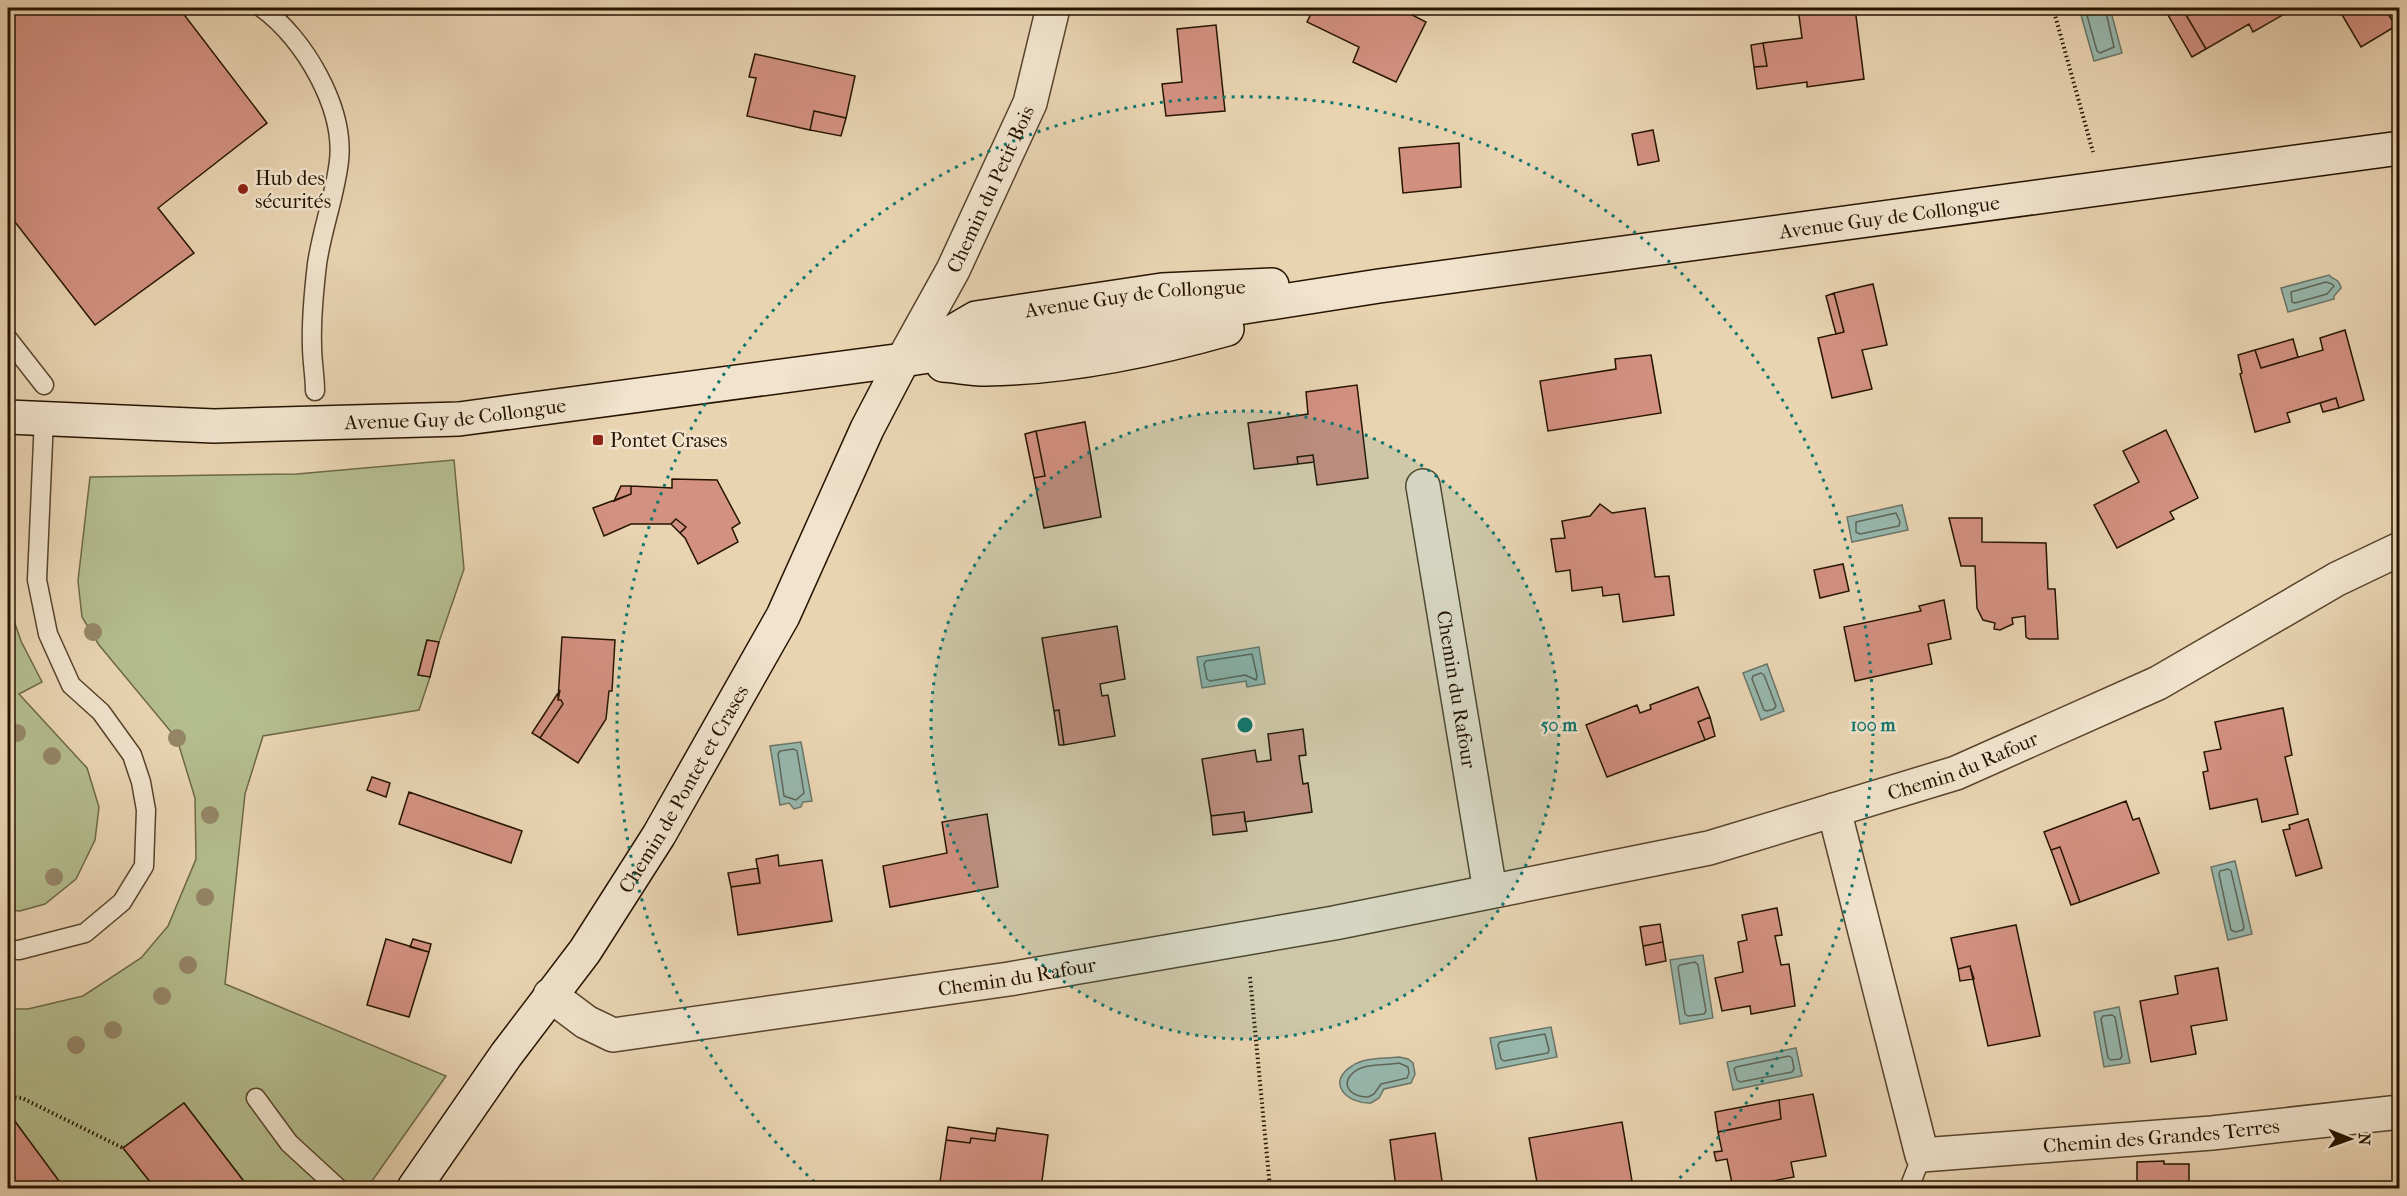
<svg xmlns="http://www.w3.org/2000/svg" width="2407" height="1196" viewBox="0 0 2407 1196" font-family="'IM FELL French Canon',serif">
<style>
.green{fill:#b4bd8e;stroke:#6d6847;stroke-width:1.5}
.water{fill:#97b8af;stroke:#6a7669;stroke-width:1.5}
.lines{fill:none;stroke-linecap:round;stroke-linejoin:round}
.shore{stroke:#5e6658;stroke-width:1.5}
.building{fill:#d39182;stroke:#261400;stroke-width:1.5}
.lane-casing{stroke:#57442c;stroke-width:21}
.street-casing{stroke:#57442c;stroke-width:36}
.secondary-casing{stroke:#261400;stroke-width:36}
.path{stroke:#261400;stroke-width:4;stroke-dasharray:1.5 3;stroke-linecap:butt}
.lane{stroke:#f1e3cd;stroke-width:18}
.street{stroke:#f1e3cd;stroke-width:33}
.secondary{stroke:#f1e3cd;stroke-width:33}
.tree{fill:#958668}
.ring{fill:none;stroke:#0f766e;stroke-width:3;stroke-dasharray:3 6}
.poi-dot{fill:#8f2418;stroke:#f1e3cd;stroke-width:2}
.labels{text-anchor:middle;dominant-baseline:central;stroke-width:5;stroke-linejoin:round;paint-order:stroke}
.poi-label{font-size:20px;fill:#261400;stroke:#f1e3cd;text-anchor:start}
.street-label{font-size:20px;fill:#261400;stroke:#f1e3cd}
.centre{fill:#0f766e;stroke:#f1e3cd;stroke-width:3}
.ring-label{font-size:18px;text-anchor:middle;font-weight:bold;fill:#0f766e;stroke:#f1e3cd;stroke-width:5;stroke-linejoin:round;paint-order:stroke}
</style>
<rect width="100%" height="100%" fill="#e9d4b2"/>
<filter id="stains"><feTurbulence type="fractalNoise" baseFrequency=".00333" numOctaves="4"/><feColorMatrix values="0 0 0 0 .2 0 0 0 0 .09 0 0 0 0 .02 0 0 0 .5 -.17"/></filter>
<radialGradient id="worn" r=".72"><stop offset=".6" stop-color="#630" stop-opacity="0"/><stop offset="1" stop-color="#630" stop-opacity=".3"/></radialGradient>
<path class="green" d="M 454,460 L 464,569 L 439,642 L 427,640 L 418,675 L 430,677 L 419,710 L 263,736 L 245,794 L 225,984 L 446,1076 L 367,1188 L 249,1188 L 184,1103 L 123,1148 L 155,1188 L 64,1188 L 8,1112 L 8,1009 L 28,1009 L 83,996 L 141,958 L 168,926 L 196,859 L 195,798 L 177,739 L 99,645 L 82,617 L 78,581 L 90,477 L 297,474 Z
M 8,473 L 11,473 L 9,606 L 21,641 L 42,682 L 19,694 L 87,768 L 99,807 L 95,840 L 76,879 L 45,904 L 20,911 L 8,910 Z"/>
<path class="water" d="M 2079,8 L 2110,8 L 2122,53 L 2094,61 Z
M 2329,275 C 2333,280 2339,278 2341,288 L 2334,296 L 2334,299 L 2288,312 L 2281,288 Z
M 1902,505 L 1908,530 L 1852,542 L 1847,517 Z
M 1259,647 L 1265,684 L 1247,687 L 1246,681 L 1202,688 L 1197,657 Z
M 1767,664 L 1784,711 L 1761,720 L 1743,673 Z
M 801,742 L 812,801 L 803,802 L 801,807 L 794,809 L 789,803 L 780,805 L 770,746 Z
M 2235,861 L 2252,934 L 2228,940 L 2211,867 Z
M 1703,955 L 1713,1018 L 1680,1024 L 1670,960 Z
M 2119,1007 L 2130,1063 L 2104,1067 L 2094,1012 Z
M 1551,1027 L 1557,1057 L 1496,1069 L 1490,1038 Z
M 1796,1048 L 1802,1076 L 1733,1090 L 1727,1062 Z
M 1399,1057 L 1408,1059 L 1413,1063 L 1415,1074 L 1411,1083 L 1384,1089 L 1379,1098 L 1371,1103 C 1346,1104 1326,1082 1352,1066 C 1365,1057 1384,1059 1399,1057 Z"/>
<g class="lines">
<path class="shore" d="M 2085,8 L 2097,51 L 2100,53 L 2114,47 L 2105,8
M 2326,282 L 2332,284 L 2334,286 L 2327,294 L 2295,303 L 2292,302 L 2291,292 Z
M 1896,513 L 1900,522 L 1899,526 L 1860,534 L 1856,532 L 1856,522 Z
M 1252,654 L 1257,676 L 1256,680 L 1245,675 L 1210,681 L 1207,679 L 1204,664 L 1206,661 Z
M 1761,673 L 1764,675 L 1776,706 L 1774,709 L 1767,711 L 1764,710 L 1752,679 L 1753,676 Z
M 794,749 L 797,751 L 804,793 L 796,800 L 784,796 L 778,754 L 780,751 Z
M 2228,869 L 2231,871 L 2244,927 L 2243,930 L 2235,932 L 2231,930 L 2219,874 L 2220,871 Z
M 1695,962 L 1698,965 L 1706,1011 L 1704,1014 L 1688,1016 L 1685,1014 L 1678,967 L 1680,965 Z
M 2112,1015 L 2115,1017 L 2122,1056 L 2120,1059 L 2111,1060 L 2108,1058 L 2101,1019 L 2103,1016 Z
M 1545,1034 L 1549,1050 L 1548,1053 L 1504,1061 L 1501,1059 L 1498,1045 L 1500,1042 Z
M 1789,1056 L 1792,1058 L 1794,1069 L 1792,1072 L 1740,1082 L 1737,1080 L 1734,1069 L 1736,1067 Z
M 1399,1063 L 1408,1067 L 1409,1073 L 1407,1078 L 1381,1084 L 1374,1094 L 1368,1097 C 1342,1096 1340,1075 1364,1067 C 1375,1064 1388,1065 1399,1063 Z"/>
</g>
<path class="building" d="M 8,8 L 179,8 L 267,123 L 158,208 L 194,253 L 95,325 L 8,213 Z
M 1314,8 L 1399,8 L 1426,22 L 1396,82 L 1353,62 L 1359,47 L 1307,22 Z
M 1798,8 L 1855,8 L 1864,79 L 1807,87 L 1807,82 L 1757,89 L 1754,67 L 1767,66 L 1763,43 L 1802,38 Z
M 2164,8 L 2182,8 L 2206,49 L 2192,57 Z
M 2182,8 L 2295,8 L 2253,32 L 2249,24 L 2206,49 Z
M 2338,8 L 2384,8 L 2396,26 L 2361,47 Z
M 2384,8 L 2400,8 L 2400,24 L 2396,26 Z
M 1216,25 L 1225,111 L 1166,116 L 1162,84 L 1182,82 L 1177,29 Z
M 1763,43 L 1767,66 L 1754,67 L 1751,45 Z
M 755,54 L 855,76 L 846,118 L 814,111 L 810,130 L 747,116 L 756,78 L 749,77 Z
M 814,111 L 846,118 L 841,136 L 810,130 Z
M 1653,130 L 1659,161 L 1638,165 L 1632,134 Z
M 1459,143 L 1461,187 L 1403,193 L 1399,148 Z
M 1873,284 L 1887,345 L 1862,350 L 1872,389 L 1832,398 L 1818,338 L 1844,332 L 1834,293 Z
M 1834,293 L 1844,332 L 1836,334 L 1826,296 Z
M 2345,330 L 2364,400 L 2339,408 L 2336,398 L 2287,413 L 2290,422 L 2255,432 L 2240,374 L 2242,373 L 2238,355 L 2255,350 L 2261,368 L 2323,350 L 2320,338 Z
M 2293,339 L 2298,357 L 2261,368 L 2255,350 Z
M 1651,355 L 1661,413 L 1548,431 L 1540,381 L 1616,369 L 1615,359 Z
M 1357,385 L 1368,478 L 1317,485 L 1313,455 L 1297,457 L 1298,464 L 1254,469 L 1248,423 L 1308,414 L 1306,392 Z
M 2336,398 L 2339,408 L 2323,412 L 2320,403 Z
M 1085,422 L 1101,517 L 1044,528 L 1034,478 L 1045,476 L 1036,431 Z
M 2166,430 L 2198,498 L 2170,512 L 2174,519 L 2117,548 L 2094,505 L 2139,482 L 2123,451 Z
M 1036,431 L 1045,476 L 1034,478 L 1025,434 Z
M 1313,455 L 1314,462 L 1298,464 L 1297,457 Z
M 672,479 L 717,480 L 740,523 L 732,528 L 738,542 L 698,564 L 685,538 L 680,533 L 686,527 L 676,519 L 671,524 L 631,524 L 604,536 L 593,508 L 631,494 L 631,486 L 672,488 Z
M 621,486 L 631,486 L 631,494 L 614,501 Z
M 1600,504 L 1612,513 L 1645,508 L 1655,577 L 1669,576 L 1674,615 L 1623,622 L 1619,594 L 1603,596 L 1602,587 L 1572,591 L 1570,570 L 1556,572 L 1551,539 L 1565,538 L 1562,521 L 1590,516 Z
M 1949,518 L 1982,518 L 1982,542 L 2046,543 L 2048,589 L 2055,589 L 2058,639 L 2029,639 L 2026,637 L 2025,616 L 2012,618 L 2013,624 L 2000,630 L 1994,629 L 1995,623 L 1983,620 L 1977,608 L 1975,566 L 1961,566 Z
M 676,519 L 686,527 L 680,533 L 671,524 Z
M 1843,564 L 1849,591 L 1820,598 L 1814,570 Z
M 1944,600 L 1951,639 L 1928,644 L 1932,664 L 1855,681 L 1844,627 L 1921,611 L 1919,606 Z
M 1117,626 L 1125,679 L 1100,684 L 1102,696 L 1108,695 L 1115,736 L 1064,745 L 1059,710 L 1054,711 L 1042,638 Z
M 562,637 L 615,640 L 612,691 L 609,691 L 606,719 L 578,763 L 540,738 L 563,704 L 561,700 L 558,700 Z
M 427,640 L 439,642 L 430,677 L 418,675 Z
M 1698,687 L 1710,717 L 1698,722 L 1705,740 L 1607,777 L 1586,725 L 1637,705 L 1640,713 L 1651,709 L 1650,705 Z
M 560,690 L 558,700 L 561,700 L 563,704 L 540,738 L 532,733 Z
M 2283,708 L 2292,755 L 2285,757 L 2298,814 L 2262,822 L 2257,799 L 2210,809 L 2203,772 L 2208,771 L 2204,752 L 2221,749 L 2215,722 Z
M 1059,710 L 1064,745 L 1059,745 L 1054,711 Z
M 1710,717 L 1715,736 L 1705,740 L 1698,722 Z
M 1303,729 L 1306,755 L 1299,756 L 1303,784 L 1308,783 L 1312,812 L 1245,822 L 1244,812 L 1211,816 L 1202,759 L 1255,750 L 1257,762 L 1271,760 L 1268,734 Z
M 372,777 L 390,783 L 386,797 L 367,790 Z
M 409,792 L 522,831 L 511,863 L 399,824 Z
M 2126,801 L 2133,820 L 2139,818 L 2159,873 L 2080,902 L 2060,847 L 2051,850 L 2044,832 Z
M 1244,812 L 1247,831 L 1213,835 L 1211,816 Z
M 987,814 L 998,887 L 890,907 L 883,866 L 947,853 L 942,822 Z
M 2308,819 L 2322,868 L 2296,876 L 2283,830 L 2290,829 L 2289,825 Z
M 2060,847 L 2080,902 L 2071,905 L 2051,850 Z
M 778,855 L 779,866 L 822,860 L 832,921 L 738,935 L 731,887 L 760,883 L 756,859 Z
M 758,868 L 760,883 L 731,887 L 728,873 Z
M 1777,908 L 1782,935 L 1775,936 L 1781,965 L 1789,964 L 1795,1006 L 1751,1014 L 1750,1006 L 1722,1011 L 1715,978 L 1743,972 L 1738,942 L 1747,940 L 1742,915 Z
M 1660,924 L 1663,942 L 1643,946 L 1640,927 Z
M 2016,925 L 2040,1036 L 1988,1046 L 1970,966 L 1958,969 L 1951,938 Z
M 386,939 L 429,952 L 409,1017 L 367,1005 Z
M 413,939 L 431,944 L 429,952 L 410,947 Z
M 1663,942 L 1666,961 L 1646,965 L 1643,946 Z
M 1970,966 L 1974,979 L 1960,981 L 1958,969 Z
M 2218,968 L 2227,1020 L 2191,1026 L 2196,1054 L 2151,1062 L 2140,1001 L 2178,994 L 2175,976 Z
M 1813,1094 L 1826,1156 L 1791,1162 L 1794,1177 L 1757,1184 L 1758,1188 L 1733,1188 L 1727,1159 L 1716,1161 L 1714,1152 L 1722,1151 L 1718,1132 L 1781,1119 L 1779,1100 Z
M 1779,1100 L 1781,1119 L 1718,1132 L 1715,1112 Z
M 184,1103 L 249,1188 L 155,1188 L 123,1148 Z
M 8,1112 L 59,1181 L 48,1188 L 8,1188 Z
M 1622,1122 L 1632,1181 L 1586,1188 L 1538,1188 L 1529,1138 Z
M 948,1127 L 996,1134 L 995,1141 L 971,1138 L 970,1143 L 946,1140 Z
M 997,1128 L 1048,1135 L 1041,1188 L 984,1188 L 940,1182 L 946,1140 L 970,1143 L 971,1138 L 995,1141 Z
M 1435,1133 L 1443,1188 L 1396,1188 L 1390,1140 Z
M 2164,1161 L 2164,1164 L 2189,1164 L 2189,1188 L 2137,1188 L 2137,1162 Z"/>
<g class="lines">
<defs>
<path id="lane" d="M 262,8 C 304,38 345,108 339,161 C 335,196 322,229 317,264 C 314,290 311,319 312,346 C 312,361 315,376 315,391
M 8,339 L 44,385
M 8,950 L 19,950 L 85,933 L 122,902 L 144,866 L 146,810 L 141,782 L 132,755 L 101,712 L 71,685 L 48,634 L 37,580 L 44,418
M 256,1098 L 289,1143 L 338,1188
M 1909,1188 L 1922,1155"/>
<g id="street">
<path id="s1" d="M 903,360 L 953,270 L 1030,103 L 1053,8"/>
<path id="s2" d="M 1423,486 L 1490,891"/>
<path id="s3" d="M 1834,810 L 1922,1155 L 2212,1133 L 2400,1112"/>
<path id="s4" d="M 550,995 L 586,1022 L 613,1035 L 1009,979 L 1334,923 L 1709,848 L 1956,773 L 2158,683 L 2337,579 L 2400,549"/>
</g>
<g id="secondary">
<path id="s5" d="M 923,349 L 976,318 L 1162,290 L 1272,285"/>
<path d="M 943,365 C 957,366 971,369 985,369 C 1066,368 1149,351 1227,329"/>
<path id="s6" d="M 8,417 L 214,426 L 459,419 L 903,360 L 1379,286 L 2400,148"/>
<path id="s7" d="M 414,1188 L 506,1055 L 585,951 L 659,835 L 783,616 L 867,429 L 903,360"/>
</g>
</defs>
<use href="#lane" class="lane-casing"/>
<use href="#street" class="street-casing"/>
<use href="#secondary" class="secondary-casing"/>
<path class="path" d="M 2053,8 L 2093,152
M 1250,977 L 1270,1188
M 8,1093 L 11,1097 L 22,1098 L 123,1148"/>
<use href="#lane" class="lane"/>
<use href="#street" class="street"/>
<use href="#secondary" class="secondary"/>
</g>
<g class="tree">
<circle cx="93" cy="632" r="9"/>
<circle cx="17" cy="733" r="9"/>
<circle cx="177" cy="738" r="9"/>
<circle cx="52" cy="756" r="9"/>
<circle cx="210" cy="815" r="9"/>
<circle cx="54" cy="877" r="9"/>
<circle cx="205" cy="897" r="9"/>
<circle cx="188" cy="965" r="9"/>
<circle cx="162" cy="996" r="9"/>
<circle cx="113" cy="1030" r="9"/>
<circle cx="76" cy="1045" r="9"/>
</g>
<circle cx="1245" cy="725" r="314" fill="#0f766e" fill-opacity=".12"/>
<g class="ring">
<circle cx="1245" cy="725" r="314"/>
<path d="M821 1188A628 628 0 1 1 1669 1188"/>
</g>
<g class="poi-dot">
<circle cx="243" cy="189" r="6"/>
<rect x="592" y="434" width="12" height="12" rx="3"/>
</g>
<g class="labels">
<g class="poi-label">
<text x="255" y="178">Hub des<tspan x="255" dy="23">sécurités</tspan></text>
<text x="610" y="440">Pontet Crases</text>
</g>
<g class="street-label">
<text stroke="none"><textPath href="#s1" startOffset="192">Chemin du Petit Bois</textPath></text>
<text stroke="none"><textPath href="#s6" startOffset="1896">Avenue Guy de Collongue</textPath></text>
<text stroke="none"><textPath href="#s5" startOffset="222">Avenue Guy de Collongue</textPath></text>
<text stroke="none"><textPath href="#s6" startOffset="448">Avenue Guy de Collongue</textPath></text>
<text stroke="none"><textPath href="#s2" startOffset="206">Chemin du Rafour</textPath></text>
<text stroke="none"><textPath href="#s4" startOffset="1454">Chemin du Rafour</textPath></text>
<text stroke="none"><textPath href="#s7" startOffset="482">Chemin de Pontet et Crases</textPath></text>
<text stroke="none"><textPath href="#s4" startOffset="483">Chemin du Rafour</textPath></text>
<text stroke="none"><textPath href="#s3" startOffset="596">Chemin des Grandes Terres</textPath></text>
</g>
</g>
<circle cx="1245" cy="725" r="9" class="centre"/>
<g class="ring-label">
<text x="1559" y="731">50 m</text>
<text x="1873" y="731">100 m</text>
</g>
<rect width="2407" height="1196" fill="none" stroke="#e9d4b2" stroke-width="30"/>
<rect x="9" y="9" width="2389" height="1178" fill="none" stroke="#261400" stroke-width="3"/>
<rect x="15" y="15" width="2377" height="1166" fill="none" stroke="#261400" stroke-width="1.5"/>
<g transform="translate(2350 1139) rotate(91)" stroke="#f1e3cd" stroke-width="4.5" paint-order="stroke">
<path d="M0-4.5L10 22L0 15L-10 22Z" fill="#261400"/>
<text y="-9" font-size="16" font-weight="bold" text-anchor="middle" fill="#261400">N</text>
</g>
<rect width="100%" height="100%" filter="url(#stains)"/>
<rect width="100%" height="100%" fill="url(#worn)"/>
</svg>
